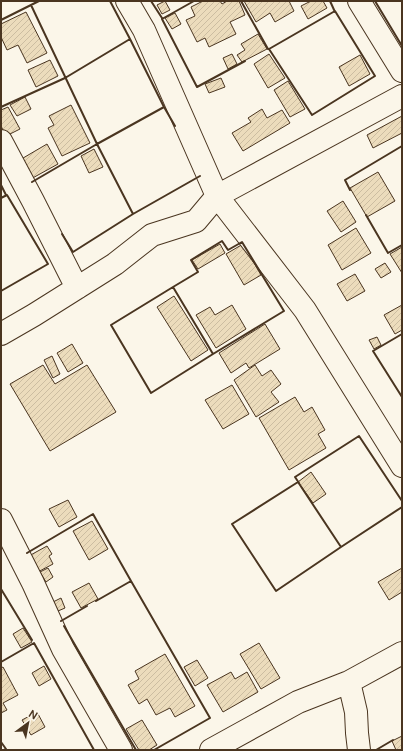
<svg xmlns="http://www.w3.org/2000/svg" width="403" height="751" viewBox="0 0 403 751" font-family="'DM Sans',sans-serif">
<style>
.building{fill:url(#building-hatch);stroke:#4a3520}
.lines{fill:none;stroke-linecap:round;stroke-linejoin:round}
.minor-casing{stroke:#4a3520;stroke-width:24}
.minor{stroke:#fbf6e9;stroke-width:22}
.wall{stroke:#4a3520;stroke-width:2}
</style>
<defs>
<pattern id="building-hatch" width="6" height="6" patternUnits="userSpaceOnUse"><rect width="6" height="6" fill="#ecdcbc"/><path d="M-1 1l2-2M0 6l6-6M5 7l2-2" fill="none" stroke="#ccbda1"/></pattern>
</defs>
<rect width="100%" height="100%" fill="#fbf6e9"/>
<path class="building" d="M 165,1 L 170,10 L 162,14 L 157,5 Z
M 203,1 L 220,1 L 222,4 L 227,1 L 239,1 L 245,15 L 230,22 L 236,34 L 209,47 L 205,38 L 197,42 L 186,20 L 195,16 L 191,7 Z
M 244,1 L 289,1 L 294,11 L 275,22 L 270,13 L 256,22 Z
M 311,1 L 323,1 L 327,8 L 308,19 L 301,6 Z
M 26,12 L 47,53 L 27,63 L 18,45 L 7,50 L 1,37 L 1,24 Z
M 175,13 L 181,24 L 172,29 L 165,18 Z
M 258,34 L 267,49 L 242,62 L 237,55 L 245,50 L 241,44 Z
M 232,54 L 237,64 L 228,69 L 223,58 Z
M 269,54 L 285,78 L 268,88 L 254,64 Z
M 360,55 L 370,74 L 349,86 L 339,67 Z
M 50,60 L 58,76 L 36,87 L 28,70 Z
M 221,78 L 225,87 L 209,93 L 205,84 Z
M 288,81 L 305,109 L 290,117 L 274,90 Z
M 25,97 L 31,109 L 17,116 L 10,105 Z
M 71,105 L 90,143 L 62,156 L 48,128 L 54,125 L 49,116 Z
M 8,107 L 20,129 L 6,136 L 1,126 L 1,110 Z
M 262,109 L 267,118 L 282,110 L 290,123 L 243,151 L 232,133 L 251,122 L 248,118 Z
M 402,116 L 402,133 L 373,148 L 367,135 Z
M 47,144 L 58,164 L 29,180 L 18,161 Z
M 94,149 L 103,167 L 89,173 L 81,156 Z
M 378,172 L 395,201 L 367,217 L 350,188 Z
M 343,201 L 356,222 L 341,232 L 327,211 Z
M 356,228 L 371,253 L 342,270 L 328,245 Z
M 220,244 L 225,253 L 198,269 L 192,260 Z
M 243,244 L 261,275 L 244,285 L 226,254 Z
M 402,247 L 402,273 L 390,254 Z
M 385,263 L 391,272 L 381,278 L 375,269 Z
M 355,274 L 365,291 L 347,301 L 337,284 Z
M 174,296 L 208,350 L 191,361 L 157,307 Z
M 232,305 L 246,329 L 216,348 L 196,315 L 210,307 L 215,315 Z
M 402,305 L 402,330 L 395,334 L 384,315 Z
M 265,324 L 280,349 L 249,368 L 246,363 L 231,373 L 219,353 Z
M 377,337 L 381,345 L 374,349 L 369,340 Z
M 72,344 L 83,363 L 68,372 L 57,353 Z
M 52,356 L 60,374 L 53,378 L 44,360 Z
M 43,365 L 55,384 L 87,365 L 116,412 L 50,451 L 10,384 Z
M 255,365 L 262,376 L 271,370 L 281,384 L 271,392 L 279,402 L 256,417 L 234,380 Z
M 232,385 L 249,414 L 223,429 L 205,400 Z
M 295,397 L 304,412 L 312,407 L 325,430 L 318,434 L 326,448 L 289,470 L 259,418 Z
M 311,472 L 326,494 L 313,503 L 298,482 Z
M 68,500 L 77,517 L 59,527 L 49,509 Z
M 92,521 L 108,549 L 89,560 L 73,531 Z
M 47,546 L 52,554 L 49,556 L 53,564 L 36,573 L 27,557 Z
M 48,568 L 53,577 L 46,582 L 40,572 Z
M 402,568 L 402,592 L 389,600 L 378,582 Z
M 89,583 L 98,599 L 81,608 L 72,592 Z
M 61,598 L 65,608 L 58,611 L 53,602 Z
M 23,628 L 32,642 L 21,648 L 13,634 Z
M 259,643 L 280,678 L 261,689 L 240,654 Z
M 165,654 L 195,706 L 175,717 L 170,708 L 156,715 L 147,699 L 139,704 L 128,685 L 139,679 L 135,671 Z
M 197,660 L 208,678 L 195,686 L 184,667 Z
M 44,666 L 51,679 L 39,686 L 32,673 Z
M 3,667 L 18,695 L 3,703 L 7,710 L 1,713 L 1,668 Z
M 231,672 L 235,679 L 247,672 L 258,692 L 223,712 L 207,685 Z
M 37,712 L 45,727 L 31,735 L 22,720 Z
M 142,720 L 157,745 L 149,750 L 139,750 L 126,729 Z
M 402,736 L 402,750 L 396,750 L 392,741 Z"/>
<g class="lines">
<defs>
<path id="minor" d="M 127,1 L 144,30 L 217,196 L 305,310 L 402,466
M 359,1 L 402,71
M 1,141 L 33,201 L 77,288
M 1,334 L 34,315 L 115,264 L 152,235 L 196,221 L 217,196 L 402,96
M 1,520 L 33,583 L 63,649 L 121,750
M 349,682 L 356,712 L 357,733 L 359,750
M 211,750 L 298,702 L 349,682 L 402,653"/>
</defs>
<use href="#minor" class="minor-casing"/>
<use href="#minor" class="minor"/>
<path class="wall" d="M 110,1 L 130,39
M 151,1 L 162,18
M 194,1 L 162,19 L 197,87 L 245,61
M 241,1 L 268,49
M 330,1 L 335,12
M 375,1 L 402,46
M 335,11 L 375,76 L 312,115 L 269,49 Z
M 1,20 L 31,5
M 1,107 L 65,78 L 130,39 L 164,107 L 97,144 L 31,5 L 39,1
M 164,107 L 175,126
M 32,182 L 97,144 L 133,214 L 200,176
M 1,185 L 6,195
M 350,190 L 345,180 L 402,146
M 1,198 L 7,195 L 48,264 L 1,291
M 366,215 L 388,253 L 402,245
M 62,234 L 73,252 L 133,214
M 222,241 L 228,250 L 242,242 L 284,311 L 213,354 L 173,287 L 198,272 L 191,260 Z
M 173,287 L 213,354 L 151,393 L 111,325 Z
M 402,334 L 373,351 L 402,397
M 298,482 L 341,547 L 276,591 L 232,524 Z
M 299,483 L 295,477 L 359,436 L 402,501
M 341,547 L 402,507
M 27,553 L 93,514 L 131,581 L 96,601
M 131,581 L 210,718 L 154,750
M 1,589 L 32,640
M 61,621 L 87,606
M 64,626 L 136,750
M 1,662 L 34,643 L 94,750
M 1,742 L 6,749 L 4,750
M 376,750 L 393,740"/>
</g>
<rect width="403" height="751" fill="none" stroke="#4a3520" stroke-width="4"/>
<g transform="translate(28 723) rotate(32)" stroke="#fbf6e9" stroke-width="3" paint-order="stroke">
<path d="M0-3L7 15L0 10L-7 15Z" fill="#4a3520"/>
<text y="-6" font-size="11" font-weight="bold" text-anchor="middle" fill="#4a3520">N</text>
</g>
</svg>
